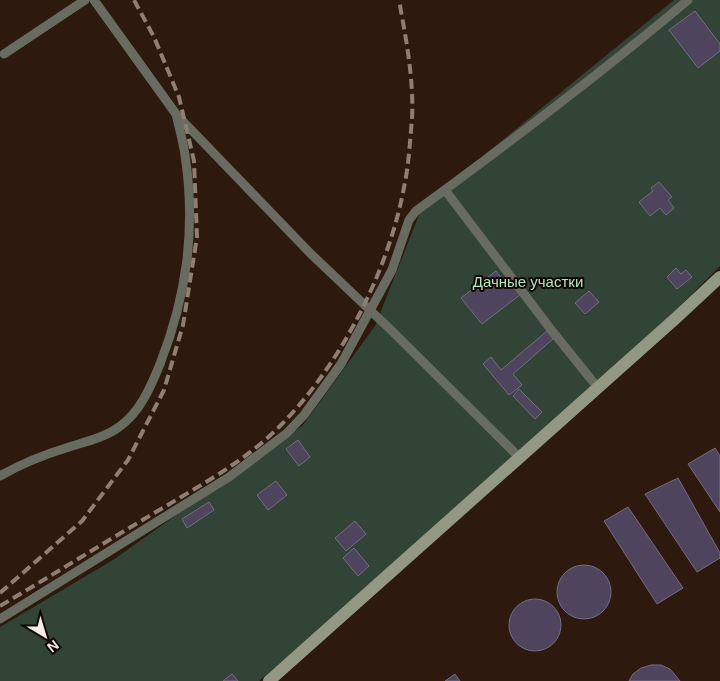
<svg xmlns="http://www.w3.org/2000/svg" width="720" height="681" viewBox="0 0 720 681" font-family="Helvetica,sans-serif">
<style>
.green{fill:#324435}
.building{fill:#4e445e;stroke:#756c84}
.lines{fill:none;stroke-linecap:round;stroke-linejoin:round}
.service{stroke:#686b5f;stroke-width:9}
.secondary{stroke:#929883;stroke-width:12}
.rail{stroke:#8f7e74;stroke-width:4;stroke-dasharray:10 5;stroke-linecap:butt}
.labels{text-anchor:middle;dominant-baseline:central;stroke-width:4;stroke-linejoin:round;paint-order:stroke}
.park-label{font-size:15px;fill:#b6e6be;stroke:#0f0703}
</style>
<rect width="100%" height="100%" fill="#2d190d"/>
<path class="green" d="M 674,0 L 720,0 L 720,266 L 561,425 L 259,681 L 0,681 L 0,627 L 113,560 L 303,425 L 375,326 L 423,205 Z"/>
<path class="building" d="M 695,11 L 720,44 L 720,51 L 698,68 L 669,30 Z
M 659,182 L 672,197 L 668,200 L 674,208 L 666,215 L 660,208 L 650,216 L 639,202 L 653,191 L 651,188 Z
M 676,268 L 681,274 L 686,270 L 692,277 L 677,289 L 667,277 Z
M 496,271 L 508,287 L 513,283 L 521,294 L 482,324 L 461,298 Z
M 589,291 L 599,302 L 585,314 L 575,303 Z
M 547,331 L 553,339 L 513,374 L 522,385 L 509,395 L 483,364 L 491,357 L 501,370 Z
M 519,389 L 542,412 L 535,419 L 513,396 Z
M 298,440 L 310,457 L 299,466 L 286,449 Z
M 715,448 L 720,456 L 720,512 L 688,464 Z
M 678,478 L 720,553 L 720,558 L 697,572 L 645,494 Z
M 276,481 L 287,495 L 268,510 L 257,495 Z
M 209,502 L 214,510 L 187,528 L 182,519 Z
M 628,507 L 683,588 L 657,604 L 604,521 Z
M 355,521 L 366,534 L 346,551 L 335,538 Z
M 354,548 L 369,566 L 358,576 L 343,558 Z
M557 592a27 27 0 1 1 54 0a27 27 0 1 1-54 0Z
M509 625a26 26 0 1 1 52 0a26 26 0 1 1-52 0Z
M 651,665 L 661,665 L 670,669 L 680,681 L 629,681 L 633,674 L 641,668 Z
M 232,674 L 238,681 L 223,681 Z
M 455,674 L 460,681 L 445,681 Z"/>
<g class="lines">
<path class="service" d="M 94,0 L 176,114 L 311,254 L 391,330 L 520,458
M 4,54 L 85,0
M 445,190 L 549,327 L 598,388
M 0,476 C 21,464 43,455 66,448 C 84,442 104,438 119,427 C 140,413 151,386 160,364 C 187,295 196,228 185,155 C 183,141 179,127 176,114
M 0,619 L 229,477 L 287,433 L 304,415 L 341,364 L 392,270 L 409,220 L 416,211 C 509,143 600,74 688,0"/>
<path class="secondary" d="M 269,681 L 676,318 L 720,277"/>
<path class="rail" d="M 0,593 L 82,521 L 128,460 L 164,390 L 183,325 L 197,237 L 194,161 L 179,97 L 154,37 L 134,0
M 0,606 C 54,574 107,541 161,509 C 201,485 245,461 279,427 C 341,365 390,269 405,182 C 409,162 410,140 412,119 C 414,79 406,39 399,0"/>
</g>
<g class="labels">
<g class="park-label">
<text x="528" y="281">Дачные участки</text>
</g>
</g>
<g transform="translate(45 636) rotate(142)" stroke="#0f0703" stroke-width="4" paint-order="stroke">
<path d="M0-4L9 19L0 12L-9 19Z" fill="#f8eae2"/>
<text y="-8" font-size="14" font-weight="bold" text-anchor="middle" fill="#f8eae2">N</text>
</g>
</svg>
